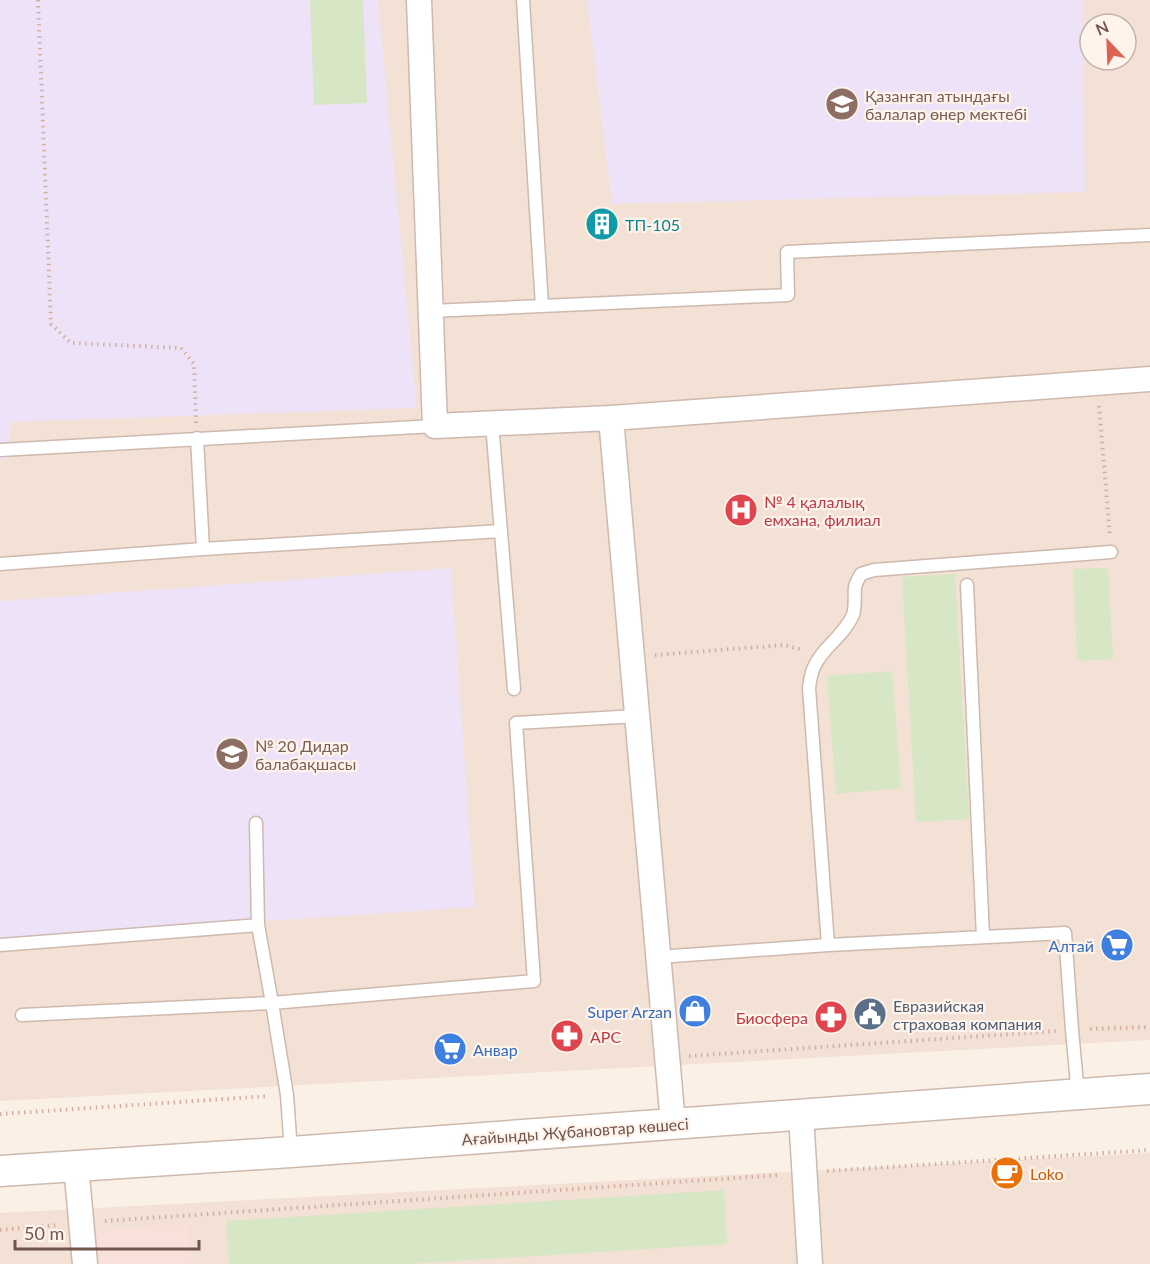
<svg xmlns="http://www.w3.org/2000/svg" width="1150" height="1264" viewBox="0 0 1150 1264" font-family="Lato,sans-serif">
<style>
.residential{fill:#f2e1d4;fill-rule:evenodd}
.commercial{fill:#fae0da}
.education{fill:#ede2f7}
.green{fill:#d7e7c5}
.lines{fill:none;stroke-linecap:round;stroke-linejoin:round}
.service-casing{stroke:#ceb9af;stroke-width:15}
.minor-casing{stroke:#ceb9af;stroke-width:27}
.tertiary-casing{stroke:#ceb9af;stroke-width:33}
.path{stroke:#d3afa2;stroke-width:4;stroke-dasharray:1.5 4.5;stroke-linecap:butt}
.service{stroke:#fff;stroke-width:12}
.minor{stroke:#fff;stroke-width:24}
.tertiary{stroke:#fff;stroke-width:30}
.labels{text-anchor:middle;dominant-baseline:central;stroke-width:4.5;stroke-linejoin:round;paint-order:stroke}
.education-label{font-size:16px;fill:#785e54;stroke:#fef4eb;text-anchor:start}
.culture-label{font-size:16px;fill:#0d838f;stroke:#fef4eb;text-anchor:start}
.health-label{font-size:16px;fill:#be3a42;stroke:#fef4eb;text-anchor:start}
.shop-label{font-size:16px;fill:#366cbe;stroke:#fef4eb;text-anchor:end}
.service-label{font-size:16px;fill:#4e5e75;stroke:#fef4eb;text-anchor:start}
.street-label{font-size:16px;fill:#72554c;stroke:#fef4eb}
.food-label{font-size:16px;fill:#c56008;stroke:#fef4eb;text-anchor:start}
</style>
<rect width="100%" height="100%" fill="#fbf0e5"/>
<path class="residential" d="M 0,0 L 1150,0 L 1150,1040 L 0,1101 ZM 1090,24 L 1126,24 L 1126,60 L 1090,60 Z
M 1150,1153 L 1150,1264 L 0,1264 L 0,1213 Z"/>
<path class="commercial" d="M 187,1224 L 191,1264 L 99,1264 L 96,1231 Z"/>
<path class="education" d="M 0,0 L 378,0 L 417,408 L 11,422 L 8,459 L 0,459 Z
M 587,0 L 1083,0 L 1085,192 L 612,204 Z
M 451,568 L 475,907 L 0,939 L 0,601 Z"/>
<path class="green" d="M 310,0 L 363,0 L 367,103 L 314,105 Z
M 1108,568 L 1113,659 L 1077,661 L 1073,569 Z
M 955,574 L 969,819 L 916,822 L 902,577 Z
M 892,671 L 901,788 L 836,794 L 827,676 Z
M 724,1190 L 727,1244 L 406,1264 L 229,1264 L 226,1221 Z"/>
<g class="lines">
<defs>
<path id="service" d="M 523,0 L 542,306
M 431,311 L 788,295 L 787,252 L 1150,235
M 492,424 L 514,689
M 197,438 L 203,549
M 0,450 L 435,426
M 0,564 L 203,549 L 501,531
M 967,585 L 983,937
M 256,823 L 258,925 L 272,1003 L 287,1095 L 291,1152
M 0,945 L 258,925
M 828,945 L 809,688 C 810,680 811,672 815,665 C 824,646 843,637 853,615 C 856,606 854,596 855,587 C 856,582 859,578 861,574 L 874,570 L 1111,552
M 658,957 L 828,945 L 1065,933 L 1072,1030 L 1078,1095
M 22,1015 L 272,1003 L 534,981 L 516,723 L 637,716"/>
<path id="minor" d="M 419,0 L 435,426 L 611,418 L 1150,379
M 611,418 L 673,1124
M 801,1115 L 810,1264
M 76,1165 L 85,1264"/>
<path id="tertiary" d="M 0,1171 L 291,1152 L 1150,1089"/>
</defs>
<use href="#service" class="service-casing"/>
<use href="#minor" class="minor-casing"/>
<use href="#tertiary" class="tertiary-casing"/>
<path class="path" d="M 38,0 L 51,324 L 71,343 L 181,348 L 194,364 L 196,423
M 1099,406 L 1110,536
M 655,655 L 784,645 L 803,650
M 1090,1029 L 1150,1027
M 689,1056 L 1056,1031
M 0,1114 L 269,1096
M 827,1171 L 1150,1150
M 105,1221 L 780,1175
M 0,1230 L 59,1225"/>
<use href="#service" class="service"/>
<use href="#minor" class="minor"/>
<use href="#tertiary" class="tertiary"/>
</g>
<defs>
<symbol id="school-disc" viewBox="-11 -11 22 22"><circle r="9.5" fill="#8d6e63" stroke="#fef4eb"/><path d="M0-5L7-2L0 1L-7-2ZM-4 1L0 2.5L4 1V4Q0 6-4 4Z" fill="#fff"/></symbol>
<symbol id="building-disc" viewBox="-11 -11 22 22"><circle r="9.5" fill="#0f9aa8" stroke="#fef4eb"/><path d="M-4-6H4V6H1V3H-1V6H-4ZM-2.5-4.3h1.7v1.8h-1.7ZM.8-4.3h1.7v1.8H.8ZM-2.5-1h1.7V.8h-1.7ZM.8-1h1.7V.8H.8Z" fill="#fff"/></symbol>
<symbol id="hospital-disc" viewBox="-11 -11 22 22"><circle r="9.5" fill="#e0444e" stroke="#fef4eb"/><path d="M-5-5h3v3.5h4V-5h3V5h-3V1.5h-4V5h-3Z" fill="#fff"/></symbol>
<symbol id="supermarket-disc" viewBox="-11 -11 22 22"><circle r="9.5" fill="#3f7fe0" stroke="#fef4eb"/><path d="M-6-5.5h2.5l.6 2H6L4.5 2H-2.5L-4.4-4H-6ZM-1.5 3.2a1.3 1.3 0 1 0 .1 0ZM3 3.2a1.3 1.3 0 1 0 .1 0Z" fill="#fff"/></symbol>
<symbol id="shop-disc" viewBox="-11 -11 22 22"><circle r="9.5" fill="#3f7fe0" stroke="#fef4eb"/><path d="M-5-2.5h2.3a2.7 3.5 0 0 1 5.4 0H5L5.5 6h-11ZM-1.5-2.5h3a1.5 2.3 0 0 0-3 0Z" fill="#fff"/></symbol>
<symbol id="civic-disc" viewBox="-11 -11 22 22"><circle r="9.5" fill="#5c6f8a" stroke="#fef4eb"/><path d="M-.6-6.5H3V-4.5H.6V-3L4-1V1h2V6H-6V1h2V-1L-.6-3ZM-1.2 2.5V6h2.4V2.5Z" fill="#fff"/></symbol>
<symbol id="pharmacy-disc" viewBox="-11 -11 22 22"><circle r="9.5" fill="#e0444e" stroke="#fef4eb"/><path d="M-2-6h4v4h4v4h-4v4h-4v-4h-4v-4h4Z" fill="#fff"/></symbol>
<symbol id="cafe-disc" viewBox="-11 -11 22 22"><circle r="9.5" fill="#e8710a" stroke="#fef4eb"/><path d="M-5.5-4.5H6V0H3Q3 3.5 0 3.5H-2.5Q-5.5 3.5-5.5 0ZM3-3.2v2h1.7v-2ZM-6 4.5H4V6H-6Z" fill="#fff"/></symbol>
</defs>
<g fill-rule="evenodd">
<use href="#school-disc" x="823" y="85" width="38" height="38"/>
<use href="#building-disc" x="583" y="205" width="38" height="38"/>
<use href="#hospital-disc" x="722" y="491" width="38" height="38"/>
<use href="#school-disc" x="213" y="735" width="38" height="38"/>
<use href="#supermarket-disc" x="1098" y="926" width="38" height="38"/>
<use href="#shop-disc" x="676" y="992" width="38" height="38"/>
<use href="#civic-disc" x="851" y="995" width="38" height="38"/>
<use href="#pharmacy-disc" x="812" y="998" width="38" height="38"/>
<use href="#pharmacy-disc" x="548" y="1017" width="38" height="38"/>
<use href="#supermarket-disc" x="431" y="1030" width="38" height="38"/>
<use href="#cafe-disc" x="988" y="1154" width="38" height="38"/>
</g>
<g class="labels">
<g class="education-label">
<text x="865" y="95">Қазанғап атындағы<tspan x="865" dy="18">балалар өнер мектебі</tspan></text>
<text x="255" y="745">№ 20 Дидар<tspan x="255" dy="18">балабақшасы</tspan></text>
</g>
<g class="culture-label">
<text x="625" y="224">ТП-105</text>
</g>
<g class="health-label">
<text x="764" y="501">№ 4 қалалық<tspan x="764" dy="18">емхана, филиал</tspan></text>
<text x="808" y="1017" text-anchor="end">Биосфера</text>
<text x="590" y="1036">АРС</text>
</g>
<g class="shop-label">
<text x="1094" y="945">Алтай</text>
<text x="672" y="1011">Super Arzan</text>
<text x="473" y="1049" text-anchor="start">Анвар</text>
</g>
<g class="service-label">
<text x="893" y="1005">Евразийская<tspan x="893" dy="18">страховая компания</tspan></text>
</g>
<g class="street-label">
<text transform="translate(575 1131) rotate(-4)">Ағайынды Жұбановтар көшесі</text>
</g>
<g class="food-label">
<text x="1030" y="1173">Loko</text>
</g>
</g>
<g transform="translate(1108 42) rotate(337)"><circle r="28" fill="#fef4eb" stroke="#c6b4ab" stroke-width="1.5"/>
<path d="M0-4.5L10 22L0 15L-10 22Z" fill="#dc6252"/>
<text y="-9" font-size="16" font-weight="bold" text-anchor="middle" fill="#72554c">N</text>
</g>
<path d="M15 1240v9h184v-9" fill="none" stroke="#72554c" stroke-width="3"/>
<text x="24" y="1240" font-size="18" fill="#72554c" stroke="#fef4eb" stroke-width="4.5" paint-order="stroke">50 m</text>
</svg>
